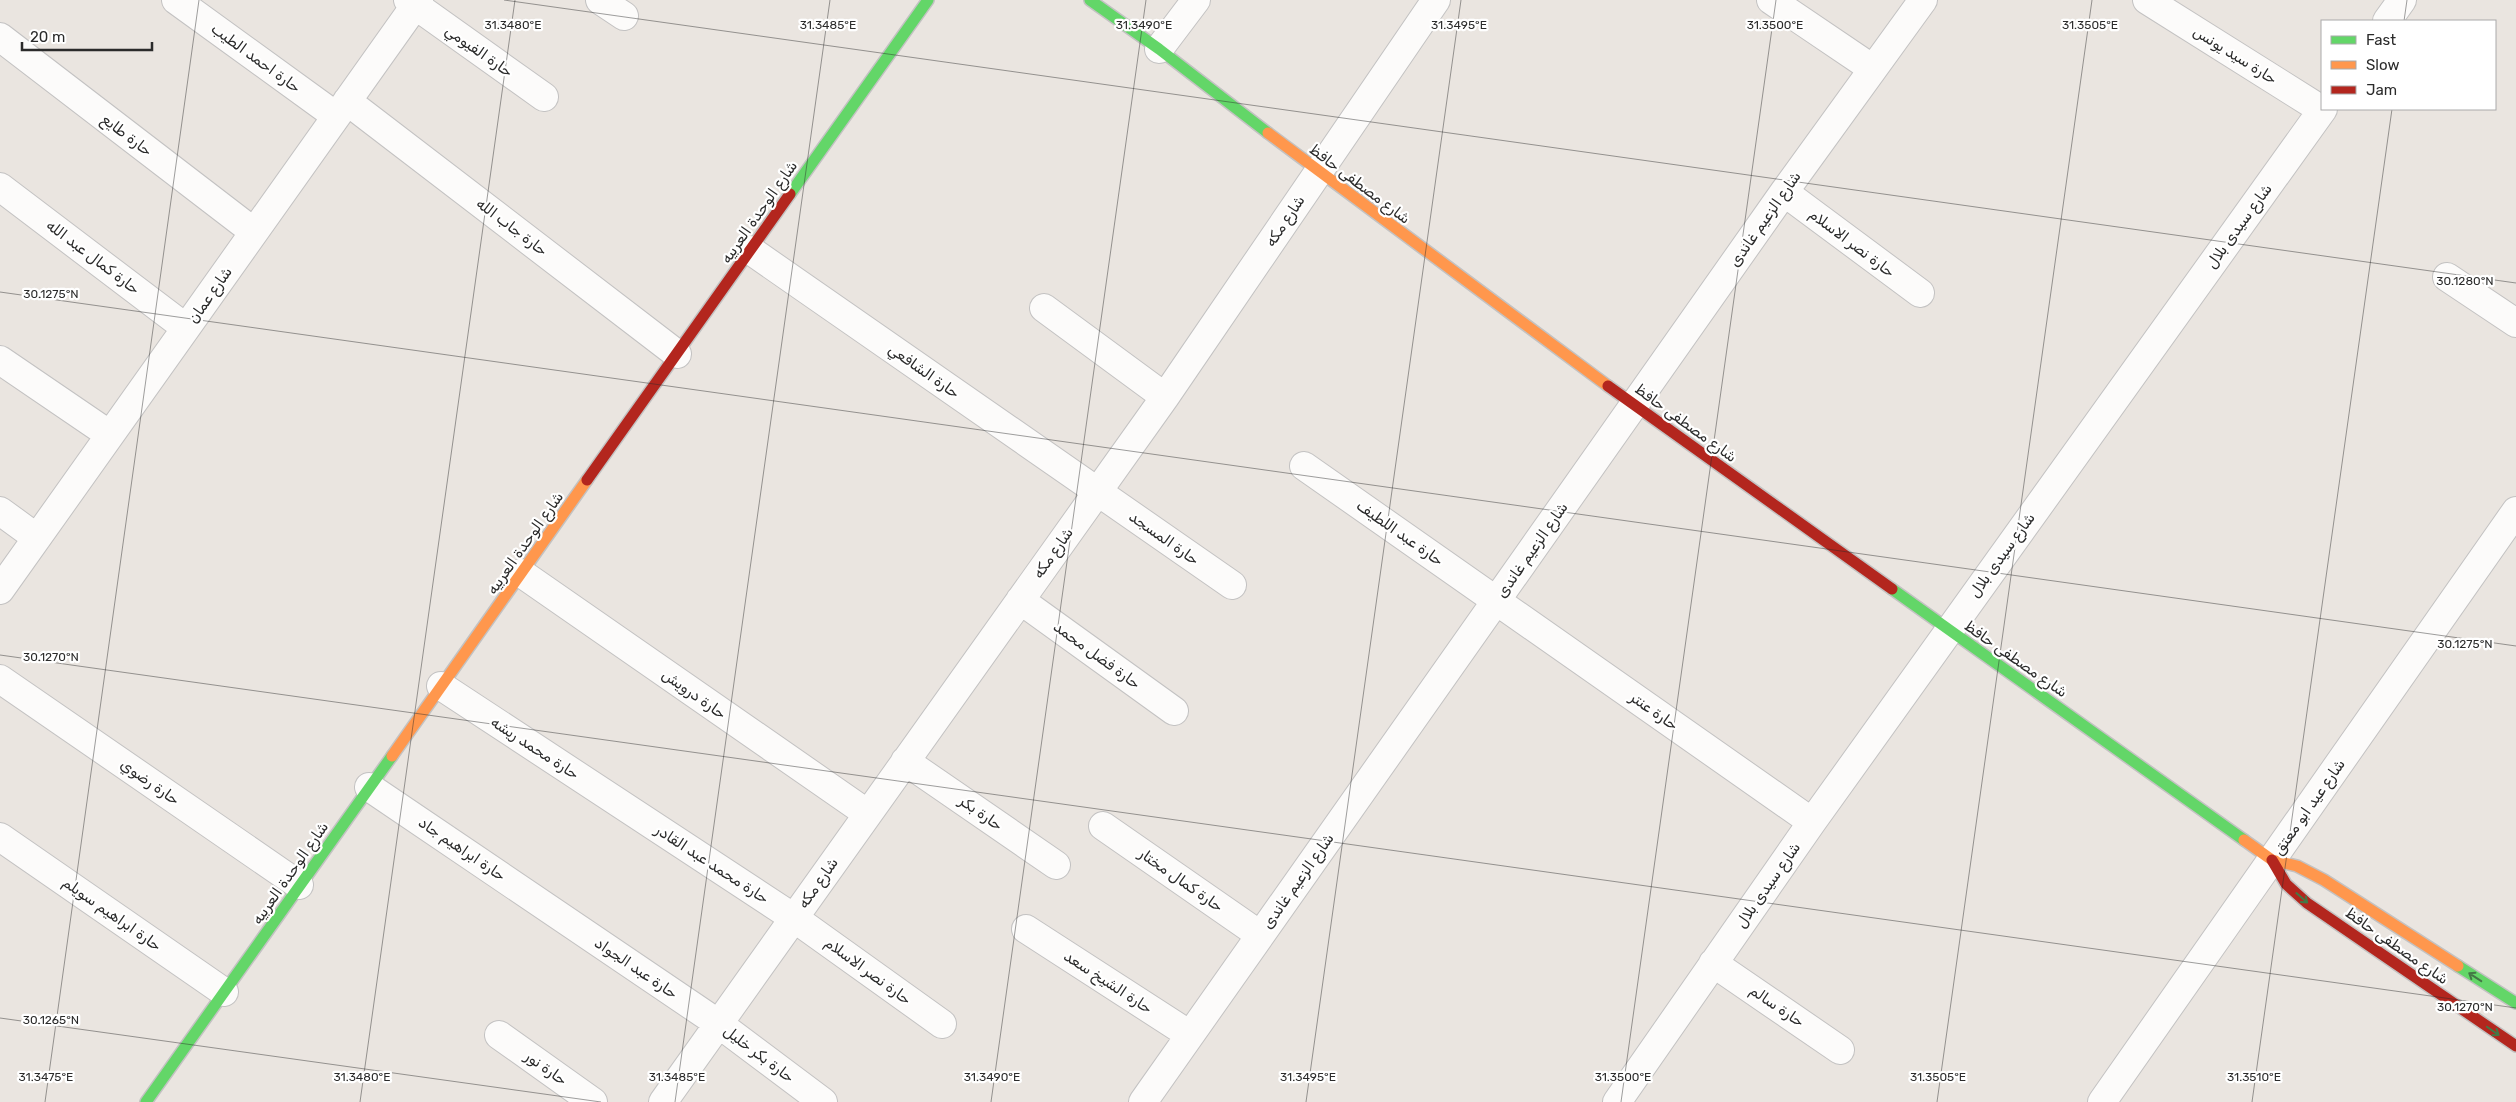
<svg xmlns="http://www.w3.org/2000/svg" width="2516" height="1102" viewBox="0 0 2516 1102" font-family="Rubik,'Noto Naskh Arabic',sans-serif">
<style>
.lines{fill:none;stroke-linecap:round;stroke-linejoin:round}
.street-casing{stroke:#c3c2c2;stroke-width:30}
.fast-casing{stroke:#c3c2c2;stroke-width:14}
.slow-casing{stroke:#c3c2c2;stroke-width:14}
.jam-casing{stroke:#c3c2c2;stroke-width:14}
.street{stroke:#fcfbfa;stroke-width:28}
.fast{stroke:#63d668;stroke-width:11}
.slow{stroke:#ff974d;stroke-width:11}
.jam{stroke:#b3261e;stroke-width:11}
.oneway{stroke:#447846}
.ticks{fill:none;stroke:#2b2b2b;stroke-width:1;stroke-opacity:0.45}
.labels{text-anchor:middle;dominant-baseline:central;stroke-width:4.5;stroke-linejoin:round;paint-order:stroke}
.street-label{font-size:15px;fill:#2b2b2b;stroke:#fff}
.ticks-label{font-size:12px;text-anchor:middle;fill:#2b2b2b;stroke:#fff;stroke-width:4.5;stroke-linejoin:round;paint-order:stroke}
</style>
<rect width="100%" height="100%" fill="#eae5e0"/>
<g class="lines">
<defs>
<path id="street" d="M 176,0 L 336,116
M 408,0 L 544,97
M 600,0 L 624,16
M 1771,0 L 1873,69
M 2147,0 L 2322,110
M 2387,21 L 2402,0
M 0,37 L 254,232
M 1159,49 L 1196,0
M 347,101 L 677,354
M 0,187 L 186,328
M 1784,192 L 1920,293
M 750,250 L 1232,585
M 2447,277 L 2516,323
M 1044,308 L 1165,397
M 0,360 L 110,435
M 1304,466 L 1812,822
M 0,511 L 37,538
M 521,573 L 868,814
M 0,590 L 419,0
M 1020,600 L 1174,711
M 0,679 L 299,885
M 441,686 L 794,918 L 942,1024
M 905,761 L 1056,865
M 369,787 L 719,1024 L 823,1102
M 1103,826 L 1260,935
M 0,837 L 224,992
M 1026,929 L 1190,1035
M 1713,963 L 1840,1050
M 499,1035 L 593,1102
M 663,1102 L 1165,397 L 1436,0
M 1143,1102 L 1784,192 L 1923,0
M 1617,1102 L 1812,822 L 2323,109
M 2102,1102 L 2516,511"/>
<path id="fast" d="M 1090,0 L 1159,49 L 1268,133
M 790,194 L 928,0
M 1892,589 L 2244,840
M 2458,966 L 2516,1003
M 146,1102 L 392,756"/>
<path id="slow" d="M 1268,133 L 1608,386
M 392,756 L 587,480
M 2244,840 L 2272,860 L 2297,866 L 2324,880 L 2458,966"/>
<path id="jam" d="M 1608,386 L 1892,589
M 587,480 L 790,194
M 2272,860 L 2286,884 L 2307,903 L 2516,1046"/>
</defs>
<use href="#street" class="street-casing"/>
<use href="#fast" class="fast-casing"/>
<use href="#slow" class="slow-casing"/>
<use href="#jam" class="jam-casing"/>
<use href="#street" class="street"/>
<use href="#fast" class="fast"/>
<use href="#slow" class="slow"/>
<use href="#jam" class="jam"/>
</g>
<defs><path id="oneway-shaft" d="M-6 0H5M1.5-3L5.5 0L1.5 3" fill="none" stroke-width="1.6" stroke-linecap="round" stroke-linejoin="round" transform="scale(1.25)"/></defs>
<g class="oneway">
<use href="#oneway-shaft" transform="translate(2302 898) rotate(41)"/>
<use href="#oneway-shaft" transform="translate(2475 977) rotate(-147)"/>
<use href="#oneway-shaft" transform="translate(2493 1031) rotate(35)"/>
</g>
<path class="ticks" d="M 504,0 L 2516,283M 2404,21 L 2407,0M 0,292 L 2516,646M 0,655 L 2516,1008M 0,1018 L 601,1102M 45,1102 L 199,0M 360,1102 L 515,0M 675,1102 L 830,0M 991,1102 L 1146,0M 1306,1102 L 1461,0M 1621,1102 L 1776,0M 1937,1102 L 2092,0M 2252,1102 L 2392,109"/>
<g class="labels">
<g class="street-label">
<text transform="translate(479 51) rotate(35)">حارة الفيومي</text>
<text transform="translate(2235 55) rotate(32)">حارة سيد يونس</text>
<text transform="translate(256 58) rotate(36)">حارة احمد الطيب</text>
<text transform="translate(127 135) rotate(37)">حارة طايع</text>
<text transform="translate(1360 184) rotate(37)">شارع مصطفى حافظ</text>
<text transform="translate(759 212) rotate(-55)">شارع الوحدة العربيه</text>
<text transform="translate(1765 219) rotate(-55)">شارع الزعيم غاندى</text>
<text transform="translate(1285 221) rotate(-56)">شارع مكه</text>
<text transform="translate(2239 226) rotate(-54)">شارع سيدى بلال</text>
<text transform="translate(512 227) rotate(37)">حارة جاب الله</text>
<text transform="translate(1852 243) rotate(37)">حارة نصر الاسلام</text>
<text transform="translate(93 257) rotate(37)">حارة كمال عبد الله</text>
<text transform="translate(210 295) rotate(-55)">شارع عمان</text>
<text transform="translate(924 371) rotate(35)">حارة الشافعي</text>
<text transform="translate(1686 423) rotate(36)">شارع مصطفى حافظ</text>
<text transform="translate(1400 533) rotate(35)">حارة عبد اللطيف</text>
<text transform="translate(1164 538) rotate(35)">حارة المسجد</text>
<text transform="translate(525 543) rotate(-55)">شارع الوحدة العربيه</text>
<text transform="translate(1532 550) rotate(-55)">شارع الزعيم غاندى</text>
<text transform="translate(1053 553) rotate(-55)">شارع مكه</text>
<text transform="translate(2002 555) rotate(-54)">شارع سيدى بلال</text>
<text transform="translate(1097 655) rotate(36)">حارة فضل محمد</text>
<text transform="translate(2016 659) rotate(35)">شارع مصطفى حافظ</text>
<text transform="translate(694 694) rotate(35)">حارة درويش</text>
<text transform="translate(1654 711) rotate(35)">حارة عنتر</text>
<text transform="translate(535 748) rotate(33)">حارة محمد ريشه</text>
<text transform="translate(150 782) rotate(35)">حارة رضوي</text>
<text transform="translate(2309 807) rotate(-55)">شارع عيد ابو معتق</text>
<text transform="translate(981 813) rotate(35)">حارة بكر</text>
<text transform="translate(462 849) rotate(34)">حارة ابراهيم جاد</text>
<text transform="translate(712 864) rotate(33)">حارة محمد عبد القادر</text>
<text transform="translate(290 873) rotate(-55)">شارع الوحدة العربيه</text>
<text transform="translate(1181 880) rotate(35)">حارة كمال مختار</text>
<text transform="translate(1298 881) rotate(-55)">شارع الزعيم غاندى</text>
<text transform="translate(818 883) rotate(-55)">شارع مكه</text>
<text transform="translate(1768 885) rotate(-55)">شارع سيدى بلال</text>
<text transform="translate(112 914) rotate(35)">حارة ابراهيم سويلم</text>
<text transform="translate(2397 946) rotate(35)">شارع مصطفى حافظ</text>
<text transform="translate(636 968) rotate(34)">حارة عبد الجواد</text>
<text transform="translate(868 971) rotate(36)">حارة نصر الاسلام</text>
<text transform="translate(1108 982) rotate(33)">حارة الشيخ سعد</text>
<text transform="translate(1777 1006) rotate(34)">حارة سالم</text>
<text transform="translate(759 1054) rotate(37)">حارة بكر خليل</text>
<text transform="translate(546 1068) rotate(35)">حارة نور</text>
</g>
</g>
<g class="ticks-label">
<text x="513" y="29">31.3480°E</text>
<text x="828" y="29">31.3485°E</text>
<text x="1144" y="29">31.3490°E</text>
<text x="1459" y="29">31.3495°E</text>
<text x="1775" y="29">31.3500°E</text>
<text x="2090" y="29">31.3505°E</text>
<text x="2465" y="285">30.1280°N</text>
<text x="51" y="298">30.1275°N</text>
<text x="2465" y="648">30.1275°N</text>
<text x="51" y="661">30.1270°N</text>
<text x="2465" y="1011">30.1270°N</text>
<text x="51" y="1024">30.1265°N</text>
<text x="46" y="1081">31.3475°E</text>
<text x="362" y="1081">31.3480°E</text>
<text x="677" y="1081">31.3485°E</text>
<text x="992" y="1081">31.3490°E</text>
<text x="1308" y="1081">31.3495°E</text>
<text x="1623" y="1081">31.3500°E</text>
<text x="1938" y="1081">31.3505°E</text>
<text x="2254" y="1081">31.3510°E</text>
</g>
<rect x="2321" y="20" width="175" height="90" fill="#ffffff" stroke="#aaaaaa"/>
<rect x="2331" y="36" width="25" height="8" fill="#63d668" stroke="#aaaaaa"/>
<text x="2366" y="45" font-size="15" fill="#2b2b2b">Fast</text>
<rect x="2331" y="61" width="25" height="8" fill="#ff974d" stroke="#aaaaaa"/>
<text x="2366" y="70" font-size="15" fill="#2b2b2b">Slow</text>
<rect x="2331" y="86" width="25" height="8" fill="#b3261e" stroke="#aaaaaa"/>
<text x="2366" y="95" font-size="15" fill="#2b2b2b">Jam</text>
<path d="M22 42v8h130v-8" fill="none" stroke="#2b2b2b" stroke-width="2.5"/>
<text x="30" y="42" font-size="15" fill="#2b2b2b" stroke="#ffffff" stroke-width="4" paint-order="stroke">20 m</text>
</svg>
